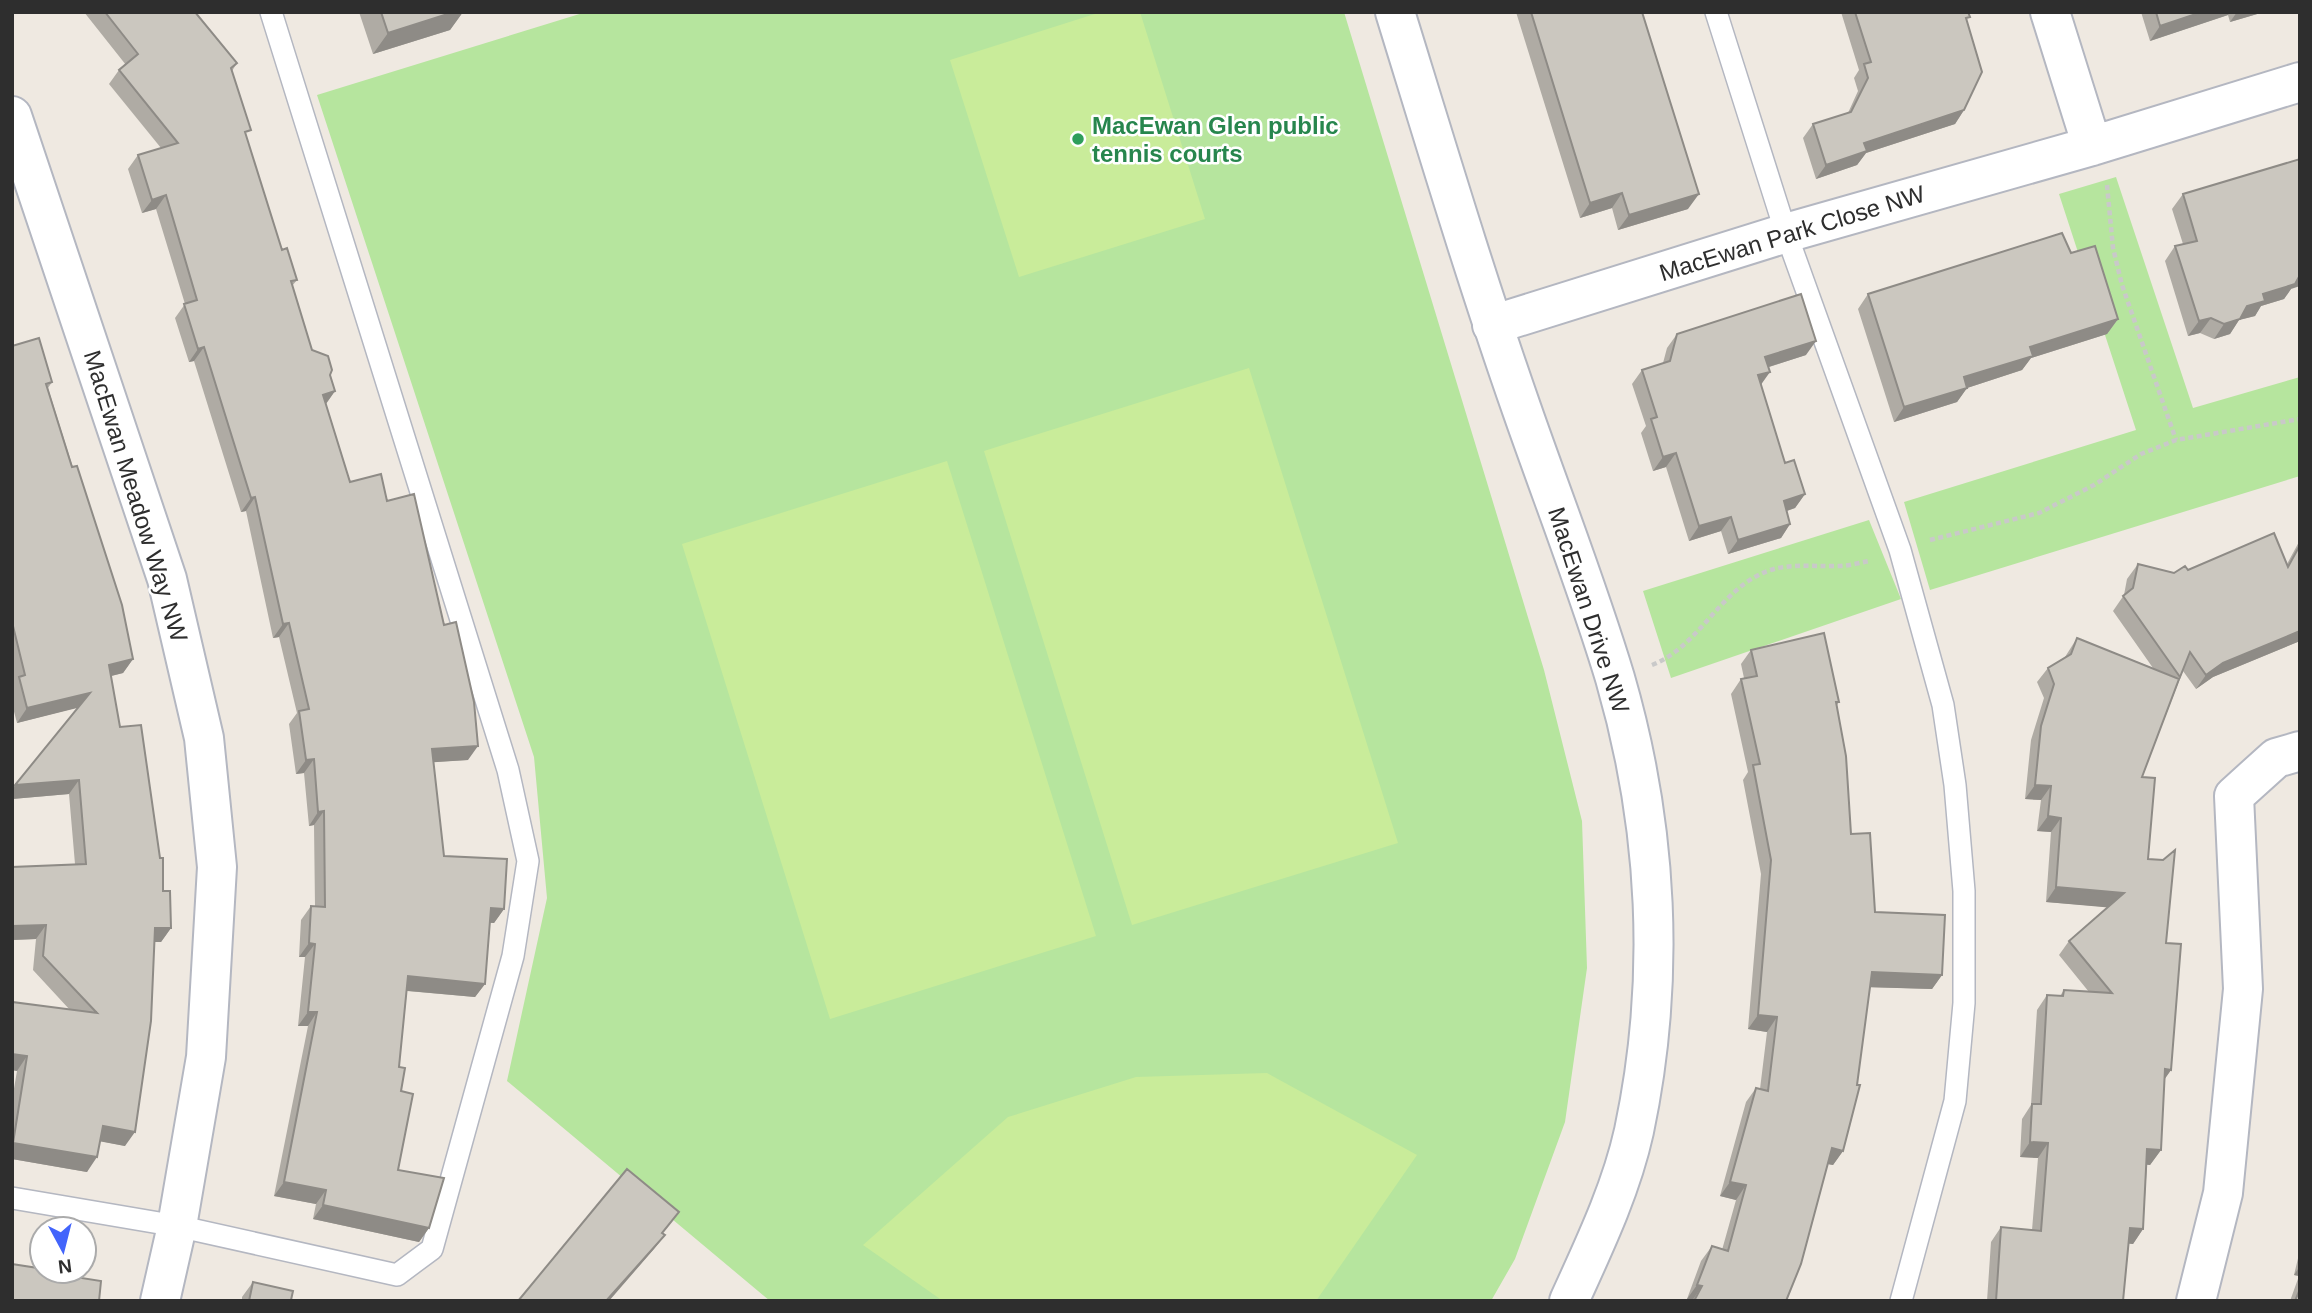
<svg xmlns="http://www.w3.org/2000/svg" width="2312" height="1313" viewBox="0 0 2312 1313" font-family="Arial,sans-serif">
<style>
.green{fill:#b6e59e}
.pitch{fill:#c9ec9a}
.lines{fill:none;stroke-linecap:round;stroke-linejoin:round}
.lane-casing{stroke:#b4b7c1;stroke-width:24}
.street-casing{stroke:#b4b7c1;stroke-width:42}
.secondary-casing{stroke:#b4b7c1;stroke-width:42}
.path{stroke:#c9c9c9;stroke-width:4.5;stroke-dasharray:5 3.5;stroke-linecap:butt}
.lane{stroke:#fff;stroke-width:21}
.street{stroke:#fff;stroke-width:38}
.secondary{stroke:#fff;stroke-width:38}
.wall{fill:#afaba4}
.shaded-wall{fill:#8e8b86}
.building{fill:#cbc7bf;stroke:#8e8b86;stroke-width:2}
.leisure-dot{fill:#2e9e5b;stroke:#fff;stroke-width:2.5}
.labels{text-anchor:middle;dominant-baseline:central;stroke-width:5;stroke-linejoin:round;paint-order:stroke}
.leisure-label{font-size:24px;font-weight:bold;fill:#27864d;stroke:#fff;text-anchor:start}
.street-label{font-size:24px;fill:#2e2e2e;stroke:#fff}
</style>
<rect width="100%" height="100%" fill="#efe9e1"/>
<path class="green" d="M 586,12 L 1344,12 L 1544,670 L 1582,821 L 1587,968 L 1565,1122 L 1515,1259 L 1491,1301 L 770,1301 L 507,1081 L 547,898 L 534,757 L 317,95 Z
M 2116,177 L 2193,408 L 2300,377 L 2300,476 L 1930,590 L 1904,502 L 2136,430 L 2059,194 Z
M 1869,520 L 1901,599 L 1671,678 L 1643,591 Z"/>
<path class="pitch" d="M 1101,12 L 1140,12 L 1205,219 L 1019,277 L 950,60 Z
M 1249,368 L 1398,843 L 1132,925 L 984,451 Z
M 947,461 L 1096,936 L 830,1019 L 682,544 Z
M 1267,1073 L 1417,1155 L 1316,1301 L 943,1301 L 863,1245 L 1008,1117 L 1136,1077 Z"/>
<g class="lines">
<defs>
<path id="lane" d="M 1716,12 L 1786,233 L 1900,550 L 1943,705 L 1955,785 L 1964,891 L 1964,1003 L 1955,1101 L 1901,1301
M 12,1198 L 177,1226 L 397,1275 L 432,1249 L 513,956 L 528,861 L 508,770 L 271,12"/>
<path id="street" d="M 2050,12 L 2092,146
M 12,116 L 167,579 L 204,738 L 217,867 L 206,1057 L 177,1226 L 160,1301
M 1492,325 L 1786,233 L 2092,146 L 2300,82
M 2196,1301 L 2223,1193 L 2243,989 L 2234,796 L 2276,758 L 2300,751"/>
<path id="secondary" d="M 1395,12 C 1436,145 1476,279 1522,410 C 1553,499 1588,588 1615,678 C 1658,826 1666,980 1634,1131 C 1621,1190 1594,1246 1569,1301"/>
</defs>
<use href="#lane" class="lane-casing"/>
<use href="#street" class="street-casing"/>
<use href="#secondary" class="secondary-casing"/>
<path class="path" d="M 2107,185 L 2113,248 L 2122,285 L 2176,440
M 1930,540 L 2039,513 L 2094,485 L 2141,454 L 2176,440 L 2300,419
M 1652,665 C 1695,648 1715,601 1753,578 C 1781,561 1807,567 1837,566 C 1848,566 1859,563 1869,561"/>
<use href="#lane" class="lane"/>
<use href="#street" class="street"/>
<use href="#secondary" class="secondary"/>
</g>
<path class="wall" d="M 84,12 L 195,12 L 237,63 L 232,71 L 246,137 L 282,250 L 297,280 L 292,286 L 312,350 L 330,375 L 335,391 L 326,404 L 350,482 L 387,501 L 468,760 L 433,762 L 444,856 L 504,909 L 494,923 L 490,923 L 485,984 L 475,997 L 407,991 L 399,1067 L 401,1091 L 398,1170 L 429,1228 L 419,1242 L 313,1219 L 316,1204 L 274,1196 L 308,1026 L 298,1026 L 305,957 L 299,957 L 301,920 L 311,906 L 315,906 L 314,825 L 309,826 L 304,773 L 296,774 L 289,724 L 297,713 L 279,637 L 273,638 L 246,511 L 241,512 L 194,361 L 189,362 L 175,318 L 185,304 L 156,209 L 142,213 L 128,169 L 138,155 L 161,148 L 109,84 L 119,70 L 126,65 Z
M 359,12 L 463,12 L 450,30 L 373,54 Z
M 1516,12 L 1642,12 L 1688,209 L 1618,230 L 1612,208 L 1580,218 Z
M 1841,12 L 1968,12 L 1967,21 L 1964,110 L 1955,124 L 1866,153 L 1857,165 L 1816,179 L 1803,138 L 1813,124 L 1848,113 L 1858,91 L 1854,78 L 1859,70 Z
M 2141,12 L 2264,12 L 2230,22 L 2228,15 L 2150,41 Z
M 2183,194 L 2291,289 L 2284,299 L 2261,306 L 2255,316 L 2239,320 L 2230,334 L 2214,339 L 2200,333 L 2188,336 L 2165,261 L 2175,246 L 2183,244 L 2172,209 Z
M 2071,253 L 2118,319 L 2107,334 L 2031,358 L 2022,370 L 1967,388 L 1957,402 L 1894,422 L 1858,309 L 1868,294 Z
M 1677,334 L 1806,355 L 1769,367 L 1761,385 L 1785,463 L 1805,494 L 1795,508 L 1787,511 L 1790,524 L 1781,538 L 1728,554 L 1721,531 L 1689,541 L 1666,467 L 1653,471 L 1641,433 L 1646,426 L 1632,384 L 1642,370 L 1663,363 L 1667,348 Z
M 12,346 L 52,382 L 48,388 L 133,659 L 123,673 L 111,676 L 120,727 L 163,891 L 171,928 L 161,942 L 155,942 L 125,1146 L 100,1141 L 87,1172 L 12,1159 L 12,1100 L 17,1071 L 12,1070 L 70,1010 L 33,970 L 36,939 L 12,940 L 12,867 L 75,864 L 69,794 L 12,799 L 12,790 L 79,707 L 17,723 L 12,704 L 12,686 L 14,684 L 12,677 Z
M 2300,540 L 2300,641 L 2213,677 L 2196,689 L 2183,671 L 2142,777 L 2148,859 L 2166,943 L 2171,1070 L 2164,1080 L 2161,1150 L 2150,1165 L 2147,1164 L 2143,1229 L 2133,1244 L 2129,1243 L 2123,1301 L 1987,1301 L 1991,1242 L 2001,1227 L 2032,1230 L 2038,1158 L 2020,1157 L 2022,1119 L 2031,1105 L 2037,1010 L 2047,995 L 2060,996 L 2064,990 L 2089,992 L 2059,955 L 2069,941 L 2108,907 L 2046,902 L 2051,832 L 2037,831 L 2041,800 L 2025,799 L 2031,740 L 2044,698 L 2037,682 L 2048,668 L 2065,657 L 2077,638 L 2153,668 L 2113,611 L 2124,595 L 2127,579 L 2138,564 L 2174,573 L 2188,570 L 2287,564 Z
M 1751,650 L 1839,702 L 1837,705 L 1851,834 L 1875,912 L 1942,975 L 1932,989 L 1870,987 L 1843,1151 L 1833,1165 L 1828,1164 L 1786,1301 L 1691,1301 L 1687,1299 L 1701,1261 L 1712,1246 L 1722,1250 L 1736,1200 L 1720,1196 L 1746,1102 L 1756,1088 L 1760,1089 L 1767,1032 L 1748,1029 L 1761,874 L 1743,780 L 1748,772 L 1731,694 L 1741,679 L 1744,678 L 1741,664 Z
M 2300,1250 L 2300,1301 L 2290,1301 L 2299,1276 L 2294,1275 Z
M 253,1282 L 291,1300 L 293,1301 L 242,1301 L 242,1297 Z"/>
<path class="shaded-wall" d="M 454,12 L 463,12 L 450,30 L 373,54 L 388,33 Z
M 2202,12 L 2230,12 L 2228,15 L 2150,41 L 2160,26 Z
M 2237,12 L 2264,12 L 2230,22 Z
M 1964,110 L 1955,124 L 1866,153 L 1857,165 L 1816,179 L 1826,165 L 1864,143 Z
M 1622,193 L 1612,208 L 1580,218 L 1590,203 Z
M 1699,194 L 1688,209 L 1618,230 L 1629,215 Z
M 166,195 L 156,209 L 142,213 L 152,200 Z
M 2300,275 L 2300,286 L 2291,289 L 2284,299 L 2261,306 L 2255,316 L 2239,320 L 2230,334 L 2214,339 L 2224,324 L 2263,294 Z
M 2211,318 L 2200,333 L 2188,336 L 2199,321 Z
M 2118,319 L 2107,334 L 2031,358 L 2022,370 L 1967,388 L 1957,402 L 1894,422 L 1904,407 L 1964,377 L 2030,347 Z
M 1816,341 L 1806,355 L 1756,371 L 1765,357 Z
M 204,347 L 194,361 L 189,362 L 198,349 Z
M 1770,372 L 1760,386 L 1758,375 Z
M 335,391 L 325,405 L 323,395 Z
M 1676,453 L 1666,467 L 1653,471 L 1663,457 Z
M 1805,494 L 1795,508 L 1774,515 L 1784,501 Z
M 255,497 L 246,511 L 241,512 L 251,498 Z
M 1731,517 L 1721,531 L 1689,541 L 1699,526 Z
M 1790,524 L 1781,538 L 1728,554 L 1738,540 Z
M 289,623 L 279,637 L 273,638 L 283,624 Z
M 2300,631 L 2300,641 L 2213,677 L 2196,689 L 2206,675 L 2223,663 Z
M 133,659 L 123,673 L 99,679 L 109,665 Z
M 90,693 L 81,707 L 17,723 L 27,708 Z
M 478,746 L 468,760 L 422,763 L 432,749 Z
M 314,759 L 304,773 L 296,774 L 306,760 Z
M 79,780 L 69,794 L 12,799 L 12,790 L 15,785 Z
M 2035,785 L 2051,786 L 2041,800 L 2025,799 Z
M 324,811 L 314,825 L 309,826 L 318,812 Z
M 2048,816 L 2061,818 L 2051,832 L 2037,831 Z
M 2056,887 L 2124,893 L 2114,908 L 2046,902 Z
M 491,908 L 504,909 L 494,923 L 481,922 Z
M 46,925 L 36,939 L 12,940 L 12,926 Z
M 155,928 L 171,928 L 161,942 L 145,942 Z
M 309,943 L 315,944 L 305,957 L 299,957 Z
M 1872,972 L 1942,975 L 1932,989 L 1862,987 Z
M 408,976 L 485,984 L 475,997 L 398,990 Z
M 308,1012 L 317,1012 L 308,1026 L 298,1026 Z
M 1758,1015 L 1777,1017 L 1767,1032 L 1748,1029 Z
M 12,1054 L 27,1056 L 17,1071 L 12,1070 Z
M 2165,1069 L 2171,1070 L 2161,1084 Z
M 103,1126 L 135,1132 L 125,1146 L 93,1140 Z
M 2030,1142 L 2048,1143 L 2038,1158 L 2020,1157 Z
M 12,1143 L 13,1143 L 97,1157 L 87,1172 L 12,1159 Z
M 1832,1148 L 1843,1151 L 1833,1165 L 1822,1163 Z
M 2147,1149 L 2161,1150 L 2150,1165 L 2137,1164 Z
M 284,1182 L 326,1190 L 316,1204 L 274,1196 Z
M 1730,1182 L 1746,1185 L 1736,1200 L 1720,1196 Z
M 323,1205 L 429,1228 L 419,1242 L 313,1219 Z
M 2130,1228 L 2143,1229 L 2133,1244 L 2120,1243 Z
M 665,1235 L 654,1249 L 609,1301 L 606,1301 Z
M 2300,1266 L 2299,1276 L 2294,1275 Z
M 1697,1285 L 1702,1286 L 1692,1301 L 1687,1299 Z"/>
<path class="building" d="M 105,12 L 195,12 L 237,63 L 231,68 L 251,130 L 245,132 L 282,250 L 287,248 L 297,280 L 291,281 L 312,350 L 328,356 L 332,370 L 330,375 L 335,391 L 323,395 L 350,482 L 381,474 L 387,501 L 414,494 L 444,625 L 456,622 L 474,702 L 478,746 L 432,749 L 444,856 L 507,859 L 504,909 L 491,908 L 485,984 L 408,976 L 399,1067 L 405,1068 L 401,1091 L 413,1094 L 398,1170 L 444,1178 L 429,1228 L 323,1205 L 326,1190 L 284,1182 L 317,1012 L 308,1012 L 315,944 L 309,943 L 311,906 L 325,907 L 324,811 L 318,812 L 314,759 L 306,760 L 299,711 L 309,709 L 289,623 L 283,624 L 255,497 L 251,498 L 204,347 L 198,349 L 184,304 L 197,300 L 166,195 L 152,200 L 138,155 L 178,143 L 119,70 L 138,54 Z
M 381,12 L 454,12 L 388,33 Z
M 1531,12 L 1642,12 L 1699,194 L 1629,215 L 1622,193 L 1590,203 Z
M 1855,12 L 1968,12 L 1970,17 L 1966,18 L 1982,72 L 1964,110 L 1864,143 L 1867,151 L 1826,165 L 1813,124 L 1851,112 L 1868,78 L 1864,64 L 1871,62 Z
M 2156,12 L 2202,12 L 2160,26 Z
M 2300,159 L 2300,275 L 2295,284 L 2263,294 L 2265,301 L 2247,306 L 2240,319 L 2224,324 L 2211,318 L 2199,321 L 2175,246 L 2197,241 L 2183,194 Z
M 2062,233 L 2071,253 L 2095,246 L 2118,319 L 2030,347 L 2033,356 L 1964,377 L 1967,388 L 1904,407 L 1868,294 Z
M 1801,294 L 1816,341 L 1765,357 L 1770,372 L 1758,375 L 1785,463 L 1794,460 L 1805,494 L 1784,501 L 1790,524 L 1738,540 L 1731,517 L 1699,526 L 1676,453 L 1663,457 L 1651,419 L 1657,417 L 1642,370 L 1670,361 L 1677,334 Z
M 39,338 L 52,382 L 46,384 L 72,467 L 77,466 L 122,605 L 133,659 L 109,665 L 120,727 L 141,725 L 160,858 L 163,858 L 163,891 L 170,891 L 171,928 L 155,928 L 151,1021 L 135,1132 L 103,1126 L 97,1157 L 13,1143 L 27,1056 L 12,1054 L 12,1002 L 97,1013 L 43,956 L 46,925 L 12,926 L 12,867 L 86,864 L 79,780 L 15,785 L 90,693 L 27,708 L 19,677 L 25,675 L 12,622 L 12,346 Z
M 2274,533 L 2288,567 L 2300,545 L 2300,631 L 2223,663 L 2206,675 L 2190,652 L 2180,677 L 2123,596 L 2133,588 L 2138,564 L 2174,573 L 2185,566 L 2188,570 Z
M 1824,633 L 1839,702 L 1836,702 L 1846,756 L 1851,834 L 1870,833 L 1875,912 L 1945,915 L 1942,975 L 1872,972 L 1857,1085 L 1860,1085 L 1843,1151 L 1832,1148 L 1801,1264 L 1786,1301 L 1694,1301 L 1702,1286 L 1697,1285 L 1712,1246 L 1728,1251 L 1746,1185 L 1730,1182 L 1756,1088 L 1768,1091 L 1777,1017 L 1758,1015 L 1771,860 L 1753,765 L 1760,764 L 1741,679 L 1757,676 L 1751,650 Z
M 2077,638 L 2179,679 L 2142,777 L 2155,778 L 2148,859 L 2163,860 L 2175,850 L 2166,943 L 2181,944 L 2171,1070 L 2165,1069 L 2161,1150 L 2147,1149 L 2143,1229 L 2130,1228 L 2123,1301 L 1996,1301 L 2001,1227 L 2041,1231 L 2048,1143 L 2030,1142 L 2032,1104 L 2041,1104 L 2047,995 L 2063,996 L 2064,990 L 2112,993 L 2069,941 L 2124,893 L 2056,887 L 2061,818 L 2048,816 L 2051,786 L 2035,785 L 2041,726 L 2054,684 L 2048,668 L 2071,654 Z
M 627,1169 L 679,1212 L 662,1233 L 665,1235 L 606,1301 L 518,1301 Z
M 12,1264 L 38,1268 L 38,1265 L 42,1266 L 42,1271 L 76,1271 L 75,1277 L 101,1281 L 99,1301 L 12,1301 Z
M 253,1282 L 293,1291 L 291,1300 L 293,1301 L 249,1301 Z
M 2300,1289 L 2300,1301 L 2295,1301 Z"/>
<circle class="leisure-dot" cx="1078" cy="139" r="7"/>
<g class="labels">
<g class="leisure-label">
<text x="1092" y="125">MacEwan Glen public<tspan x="1092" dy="28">tennis courts</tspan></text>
</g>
<g class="street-label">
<text transform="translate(1792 233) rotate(-17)">MacEwan Park Close NW</text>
<text transform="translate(136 496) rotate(73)">MacEwan Meadow Way NW</text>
<text transform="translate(1589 610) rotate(72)">MacEwan Drive NW</text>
</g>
</g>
<rect width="2312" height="1313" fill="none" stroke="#2e2e2e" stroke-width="28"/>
<g transform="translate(63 1250) rotate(173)"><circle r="33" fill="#ffffff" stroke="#ababab" stroke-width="2"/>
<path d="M0-5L12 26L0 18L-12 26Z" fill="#4264fb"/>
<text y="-10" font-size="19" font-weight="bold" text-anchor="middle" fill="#2e2e2e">N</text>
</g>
</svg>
